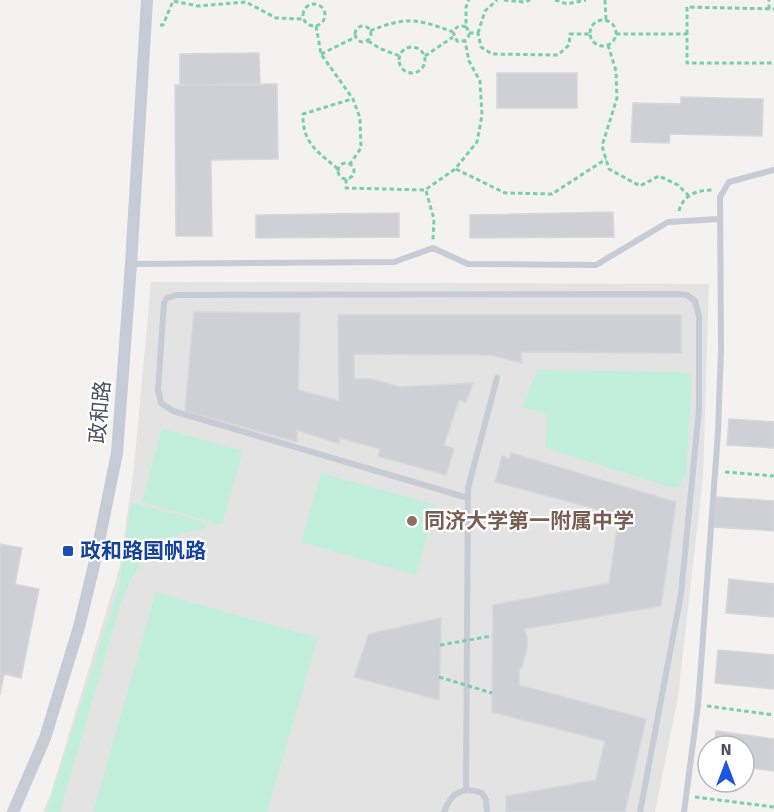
<svg xmlns="http://www.w3.org/2000/svg" width="774" height="812" viewBox="0 0 774 812" font-family="Signika,'Noto Sans SC',sans-serif">
<style>
.education{fill:#e4e3e3}
.green{fill:#c2efdb}
.building{fill:#ced0d5;stroke:#d6d6dc;stroke-width:1.5}
.lines{fill:none;stroke-linecap:round;stroke-linejoin:round}
.path{stroke:#7bccb1;stroke-width:3;stroke-dasharray:4.5 3;stroke-linecap:butt}
.service{stroke:#c6cbd5;stroke-width:6}
.minor{stroke:#c6cbd5;stroke-width:12}
.path-bridge{stroke:#7bccb1;stroke-width:3;stroke-dasharray:4.5 3;stroke-linecap:butt}
.education-dot{fill:#8d6e63;stroke:#fff;stroke-width:2}
.transit-dot{fill:#1a4fb4;stroke:#fff;stroke-width:2}
.labels{text-anchor:middle;dominant-baseline:central;stroke-width:4.5;stroke-linejoin:round;paint-order:stroke}
.street-label{font-size:21px;fill:#4a515e;stroke:#fff}
.education-label{font-size:21px;font-weight:bold;fill:#785e54;stroke:#fff;text-anchor:start}
.transit-label{font-size:21px;font-weight:bold;fill:#164399;stroke:#fff;text-anchor:start}
</style>
<rect width="100%" height="100%" fill="#f3f2f1"/>
<path class="education" d="M 151,282 L 709,284 L 703,477 L 678,697 L 655,812 L 43,812 L 50,796 L 120,566 L 134,467 Z"/>
<path class="green" d="M 537,370 L 683,372 L 689,374 L 692,379 L 686,475 L 680,486 L 673,488 L 546,448 L 547,413 L 522,408 Z
M 162,428 L 243,451 L 222,525 L 142,502 Z
M 321,473 L 436,505 L 416,575 L 301,542 Z
M 131,502 L 205,522 L 206,529 C 158,534 137,561 121,603 L 60,812 L 46,812 L 119,586 Z
M 156,592 L 318,638 L 267,812 L 93,812 Z"/>
<path class="building" d="M 259,53 L 260,85 L 180,85 L 180,54 Z
M 497,73 L 577,73 L 577,108 L 497,108 Z
M 277,84 L 278,159 L 211,160 L 212,236 L 176,236 L 175,85 Z
M 681,97 L 763,99 L 762,136 L 670,134 L 669,143 L 631,142 L 633,103 L 681,104 Z
M 613,212 L 614,237 L 470,238 L 470,215 Z
M 399,213 L 399,237 L 256,238 L 256,215 Z
M 194,312 L 300,313 L 298,390 L 339,401 L 338,315 L 681,315 L 681,353 L 521,352 L 521,363 L 492,355 L 354,354 L 354,379 L 371,379 L 400,387 L 473,383 L 466,402 L 459,400 L 444,445 L 454,449 L 446,475 L 378,456 L 380,449 L 339,438 L 339,444 L 297,430 L 297,442 L 185,411 Z
M 729,419 L 774,422 L 774,448 L 727,445 Z
M 511,453 L 676,502 L 661,606 L 524,629 L 527,636 L 527,648 L 523,664 L 519,671 L 519,685 L 646,719 L 625,812 L 506,812 L 506,796 L 596,780 L 605,741 L 492,712 L 493,605 L 609,583 L 619,515 L 495,482 L 502,456 L 510,459 Z
M 716,497 L 774,501 L 774,531 L 714,527 Z
M 0,544 L 22,548 L 15,584 L 39,589 L 21,678 L 4,674 L 0,695 Z
M 729,579 L 774,584 L 774,617 L 726,613 Z
M 441,618 L 439,700 L 354,677 L 369,634 Z
M 718,650 L 774,655 L 774,689 L 715,683 Z
M 716,731 L 774,739 L 774,771 L 744,767 L 744,746 L 714,746 Z"/>
<g class="lines">
<path class="path" d="M 504,0 L 524,2 L 530,0
M 555,0 L 567,4 L 586,0
M 605,0 L 606,20
M303 15a11 11 0 1 1 22 0a11 11 0 1 1-22 0Z
M 769,9 L 769,0
M590 33a13 13 0 1 1 26 0a13 13 0 1 1-26 0Z
M 160,25 L 163,25 L 173,1 L 198,6 L 246,2 L 276,18 L 304,19
M 316,26 L 321,54 L 353,99 L 360,118 L 361,148 L 350,164
M355 34a8 8 0 1 1 16 0a8 8 0 1 1-16 0Z
M 466,27 C 459,25 457,26 453,32 L 457,41 C 467,43 473,35 466,27 L 466,7 L 469,0
M 370,31 C 406,16 418,19 453,32
M 469,33 L 478,33 L 481,47 L 492,54 L 558,55 L 569,45 L 570,34 L 590,34
M 478,33 L 485,11 L 497,0
M 616,34 L 687,34 L 687,63 L 774,63
M 687,34 L 687,7 L 774,9
M 368,41 L 381,49 L 400,56
M 608,45 L 616,71 L 617,98 L 602,146 L 609,169 L 640,186 L 659,176 L 678,185 L 688,195
M399 60a13 13 0 1 1 26 0a13 13 0 1 1-26 0Z
M 321,54 L 354,38
M 425,56 L 453,37
M338 171a8 8 0 1 1 16 0a8 8 0 1 1-16 0Z
M 338,169 C 318,152 302,143 303,114 L 352,99
M 456,169 L 505,193 L 552,194 L 606,159
M 346,179 L 346,188 L 425,190 L 455,169 L 477,142 L 482,115 L 480,81 L 469,61 L 465,41
M 426,191 L 434,219 L 433,240
M 679,211 C 683,195 697,190 713,190
M 725,472 L 774,476
M 707,706 L 774,715
M 695,797 L 774,807"/>
<path class="service" d="M 131,264 L 394,262 L 433,248 L 468,264 L 596,265 L 668,222 L 719,219
M 468,498 L 173,411 L 161,403 L 158,390 L 164,303 L 167,298 L 177,295 L 678,294 L 687,295 L 695,301 L 699,316 L 699,409 L 681,594 L 640,812
M 466,790 L 468,488 L 497,378
M 444,812 C 451,793 462,786 482,793 L 486,800 L 487,812
M 684,812 L 698,705 L 718,432 L 721,349 L 720,197 L 729,182 L 774,170"/>
<path class="minor" d="M 13,812 L 45,738 L 79,627 L 95,561 L 117,453 L 131,264 L 147,0"/>
<path class="path-bridge" d="M 440,645 L 492,636
M 439,677 L 492,693"/>
</g>
<circle class="education-dot" cx="412" cy="521" r="6"/>
<rect class="transit-dot" x="62" y="545" width="12" height="12" rx="3"/>
<g class="labels">
<g class="street-label">
<text transform="translate(100 412) rotate(-85)">政和路</text>
</g>
<g class="education-label">
<text x="424" y="521">同济大学第一附属中学</text>
</g>
<g class="transit-label">
<text x="80" y="551">政和路国帆路</text>
</g>
</g>
<g transform="translate(726 764)"><circle r="28" fill="#ffffff" stroke="#b7b9bf" stroke-width="1.5"/>
<path d="M0-4.5L10 22L0 15L-10 22Z" fill="#1f54df"/>
<text y="-9" font-size="16" font-weight="bold" text-anchor="middle" fill="#4a515e">N</text>
</g>
</svg>
